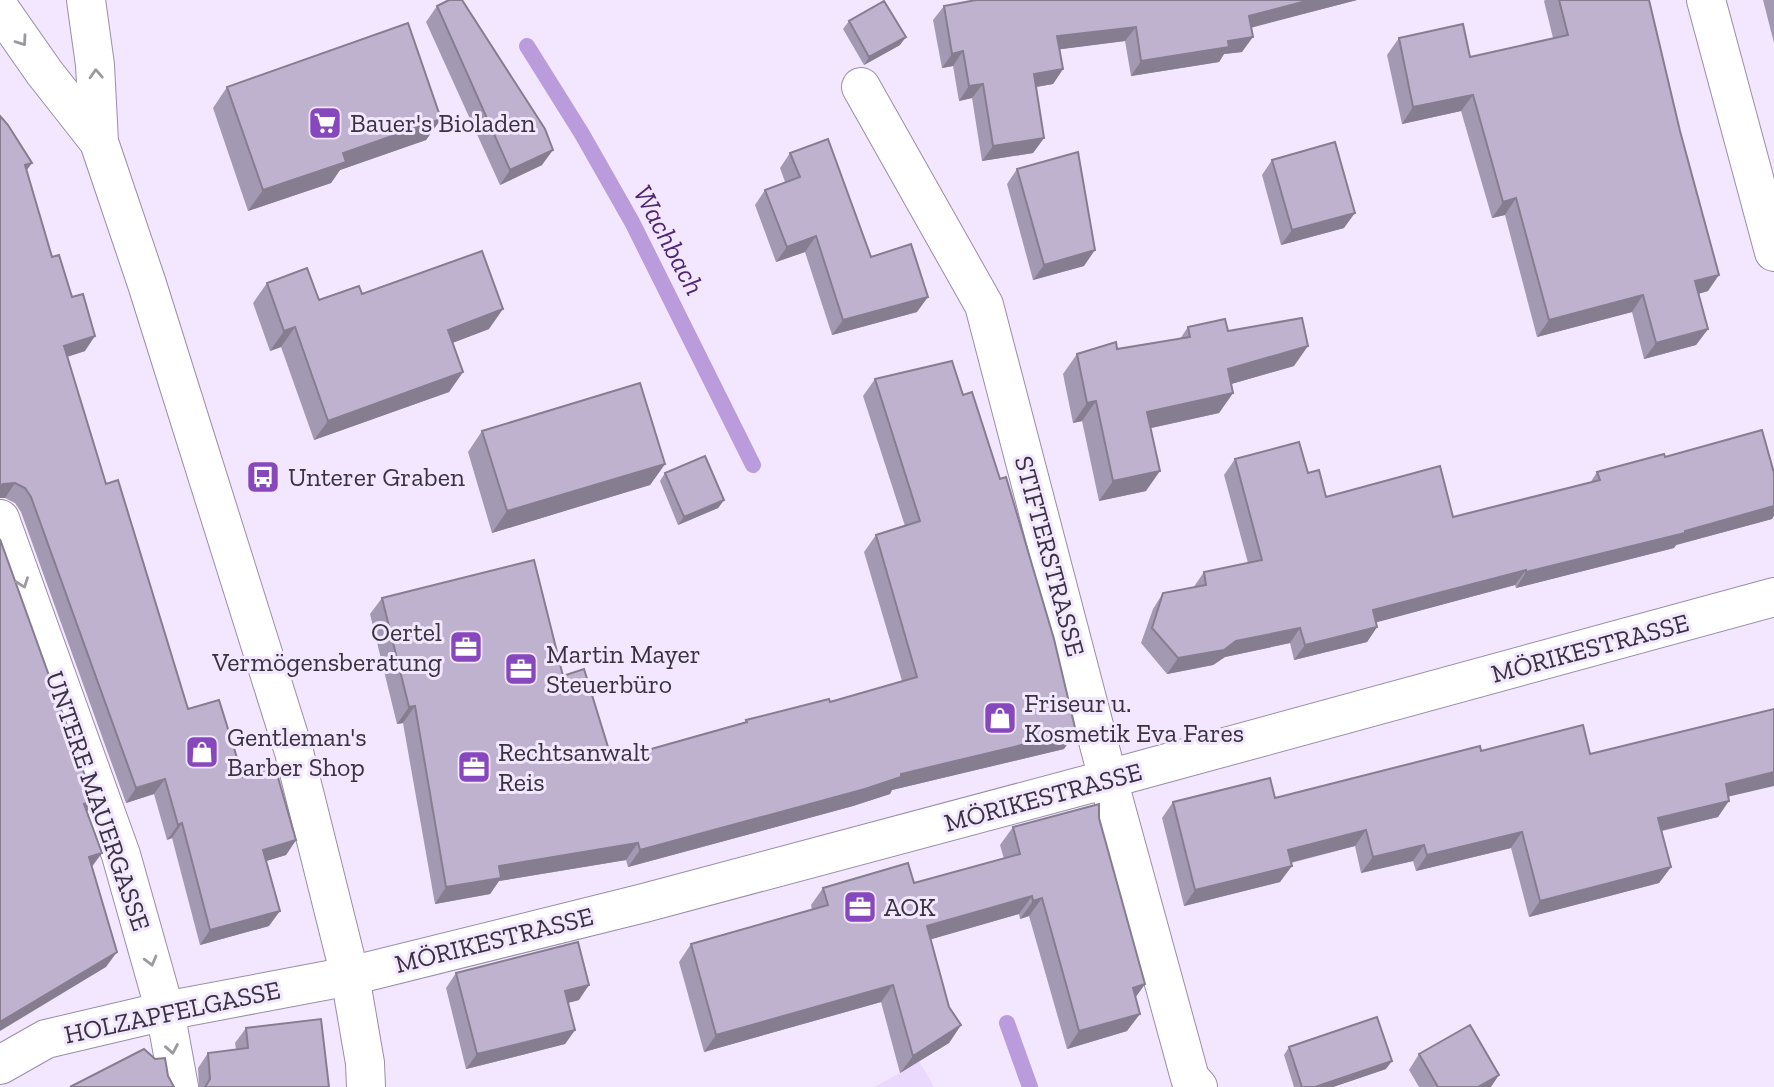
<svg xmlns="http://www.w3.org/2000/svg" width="1774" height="1087" viewBox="0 0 1774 1087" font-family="'Zilla Slab',serif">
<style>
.built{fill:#ead9fd}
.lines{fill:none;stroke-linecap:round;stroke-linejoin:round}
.stream{stroke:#ba9bdc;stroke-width:16}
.minor-casing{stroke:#9a8da8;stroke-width:40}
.tertiary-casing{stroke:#9a8da8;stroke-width:40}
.minor{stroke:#fff;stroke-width:38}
.tertiary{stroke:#fff;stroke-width:38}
.wall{fill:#a499b2}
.shaded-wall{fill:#867d91}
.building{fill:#bfb2cf;stroke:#867d91;stroke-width:2}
.oneway{stroke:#9c999f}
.labels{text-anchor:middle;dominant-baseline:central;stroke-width:6;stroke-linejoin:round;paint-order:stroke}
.poi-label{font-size:26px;fill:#39333f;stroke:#f2e7ff;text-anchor:start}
.street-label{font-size:26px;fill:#39333f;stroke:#f2e7ff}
.water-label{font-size:28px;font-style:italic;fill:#502772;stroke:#f2e7ff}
</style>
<rect width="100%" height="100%" fill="#f2e7ff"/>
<path class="built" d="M 919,1061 L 934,1087 L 874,1087 L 900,1073 Z"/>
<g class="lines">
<path class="stream" d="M 527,46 L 582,134 L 632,222 L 753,465
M 1007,1023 L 1030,1087"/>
<defs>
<path id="minor" d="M 1706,0 L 1774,252
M 861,87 L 984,305 L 1108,779 L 1190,1078 L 1198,1087
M 0,519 L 121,855 L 165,1011 L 179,1087
M 0,1065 L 46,1039 L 165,1011 L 350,976 L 644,903 L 1108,779 L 1774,597"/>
<path id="tertiary" d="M 86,0 L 95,65 L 99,142 L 147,284 L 294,752 L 350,976 L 365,1063 L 366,1087
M 0,9 L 44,72 L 99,142"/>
</defs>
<use href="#minor" class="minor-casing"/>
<use href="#tertiary" class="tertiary-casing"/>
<use href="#minor" class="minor"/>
<use href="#tertiary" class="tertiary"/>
</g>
<path class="wall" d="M 976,0 L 1357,0 L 1251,27 L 1242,52 L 1224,54 L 1219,62 L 1131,76 L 1125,41 L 1060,49 L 1063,69 L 1053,84 L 1036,87 L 1044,138 L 1033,153 L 982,161 L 972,98 L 959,101 L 953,66 L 942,68 L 933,20 L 944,6 Z
M 1545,0 L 1649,0 L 1708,291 L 1698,294 L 1708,329 L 1696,345 L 1644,359 L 1632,312 L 1537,337 L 1505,215 L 1492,218 L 1461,111 L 1402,124 L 1387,55 L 1399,38 L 1470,57 L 1553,38 L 1544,1 Z
M 1763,0 L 1774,0 L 1774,43 Z
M 437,6 L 542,165 L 500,185 L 426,22 Z
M 849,21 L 900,45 L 864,65 L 843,29 Z
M 227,87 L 441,119 L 426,140 L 340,170 L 331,183 L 248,211 L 213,108 Z
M 0,116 L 26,171 L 52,257 L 85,351 L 67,357 L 106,484 L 188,709 L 296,840 L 286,855 L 266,861 L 269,926 L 200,945 L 172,838 L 167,840 L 154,794 L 126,803 L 21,512 L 15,503 L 5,498 L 0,498 Z
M 790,153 L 871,257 L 917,312 L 832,335 L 805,252 L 776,262 L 755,205 L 765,190 L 785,182 L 780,168 Z
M 1272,160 L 1344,228 L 1281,245 L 1262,175 Z
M 1017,169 L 1084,266 L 1033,280 L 1007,184 Z
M 267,283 L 319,300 L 362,294 L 489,329 L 452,343 L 463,372 L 449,392 L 314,440 L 281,347 L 270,351 L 253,303 Z
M 1188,327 L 1228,331 L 1294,366 L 1231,384 L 1233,393 L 1219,413 L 1151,428 L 1146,491 L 1099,501 L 1082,421 L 1073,423 L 1063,374 L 1077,354 L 1117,349 L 1180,339 Z
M 875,379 L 1064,749 L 892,790 L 890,794 L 853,806 L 628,867 L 626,860 L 499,881 L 490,894 L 435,904 L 403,723 L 397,724 L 370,614 L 382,598 L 563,676 L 612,760 L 745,722 L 746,720 L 830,702 L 902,681 L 864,552 L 876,535 L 905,526 L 863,396 Z
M 482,431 L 665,464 L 650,485 L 492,533 L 468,452 Z
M 1665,457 L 1772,519 L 1676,545 L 1674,548 L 1516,588 L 1515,585 L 1376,622 L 1377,627 L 1367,642 L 1294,660 L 1290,643 L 1225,657 L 1213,665 L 1167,674 L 1141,643 L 1153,609 L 1163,593 L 1193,588 L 1204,572 L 1248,563 L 1224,475 L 1235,459 L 1308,473 L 1326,497 L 1453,517 L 1590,483 L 1597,472 Z
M 665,473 L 724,500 L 718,508 L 678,525 L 660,481 Z
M 1481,751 L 1590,754 L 1728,797 L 1718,817 L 1662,831 L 1671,867 L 1659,883 L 1529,917 L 1511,848 L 1416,871 L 1413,861 L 1361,873 L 1355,846 L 1291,863 L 1280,882 L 1184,906 L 1162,818 L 1173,802 L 1275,798 Z
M 1099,818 L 1145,984 L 1135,998 L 1127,1031 L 1067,1049 L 1029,916 L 1020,919 L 1019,914 L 930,939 L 949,1007 L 961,1025 L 949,1043 L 900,1073 L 881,1002 L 704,1052 L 679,962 L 691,944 L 812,910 L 811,905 L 823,888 L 914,883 L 1004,859 L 1000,845 L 1013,827 Z
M 456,973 L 579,1000 L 568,1003 L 575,1030 L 565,1044 L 466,1069 L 446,988 Z
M 246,1028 L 329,1087 L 199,1087 L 198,1068 L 208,1053 L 236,1049 L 235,1043 Z
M 1289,1047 L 1386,1069 L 1333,1087 L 1294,1087 L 1284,1055 Z
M 1419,1054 L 1491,1087 L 1419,1087 L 1409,1070 Z"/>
<path class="shaded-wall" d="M 1310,0 L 1357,0 L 1239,31 L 1249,16 Z
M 1136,27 L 1125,41 L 1047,51 L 1057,36 Z
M 906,37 L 900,45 L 864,65 L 869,57 Z
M 1253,37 L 1242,52 L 1224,54 L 1219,62 L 1131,76 L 1141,61 L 1228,41 Z
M 963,51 L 953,66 L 942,68 L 952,54 Z
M 1063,69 L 1053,84 L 1024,89 L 1034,74 Z
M 983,84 L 972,98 L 959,101 L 969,86 Z
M 1473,95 L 1461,111 L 1402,124 L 1413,107 Z
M 441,119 L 426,140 L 340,170 L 331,183 L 248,211 L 263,190 L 343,153 Z
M 1044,138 L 1033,153 L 982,161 L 993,146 Z
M 553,150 L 542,165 L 500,185 L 510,170 Z
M 32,163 L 21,178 L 25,165 Z
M 1516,198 L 1505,215 L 1492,218 L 1503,202 Z
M 1355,213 L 1344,228 L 1281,245 L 1292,230 Z
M 816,236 L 805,252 L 776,262 L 787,247 Z
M 1095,250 L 1084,266 L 1033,280 L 1044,265 Z
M 1719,275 L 1708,291 L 1684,298 L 1695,281 Z
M 1643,295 L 1632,312 L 1537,337 L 1549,320 Z
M 928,297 L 917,312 L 832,335 L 843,320 Z
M 503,309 L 489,329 L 434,350 L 448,330 Z
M 295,327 L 281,347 L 270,351 L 284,331 Z
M 1708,329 L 1696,345 L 1644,359 L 1656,343 Z
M 95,336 L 85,351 L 54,361 L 64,346 Z
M 1308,346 L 1294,366 L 1214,389 L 1228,369 Z
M 463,372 L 449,392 L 314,440 L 328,421 Z
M 1233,393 L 1219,413 L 1133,432 L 1147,412 Z
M 1096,401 L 1082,421 L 1073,423 L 1087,403 Z
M 665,464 L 650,485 L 492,533 L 507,511 Z
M 1160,471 L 1146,491 L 1099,501 L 1113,481 Z
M 15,483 L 5,498 L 0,498 L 0,486 L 3,484 Z
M 724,500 L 718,508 L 678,525 L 684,517 Z
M 1774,506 L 1774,516 L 1772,519 L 1676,545 L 1674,548 L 1516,588 L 1526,572 Z
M 1526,570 L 1515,585 L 1363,626 L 1373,610 Z
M 1377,627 L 1367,642 L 1294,660 L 1305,645 Z
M 1300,628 L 1290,643 L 1225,657 L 1213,665 L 1167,674 L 1178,658 L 1236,641 Z
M 415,706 L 403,723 L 397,724 L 409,707 Z
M 1076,732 L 1064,749 L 892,790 L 890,794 L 853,806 L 628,867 L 640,850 L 901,774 Z
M 1774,772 L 1774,786 L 1714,800 L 1726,784 Z
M 165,779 L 154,794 L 126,803 L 136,788 Z
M 94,801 L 84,816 L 84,804 Z
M 1729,801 L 1718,817 L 1647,834 L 1658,818 Z
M 182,823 L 172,838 L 167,840 L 178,825 Z
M 1366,830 L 1355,846 L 1276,866 L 1288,850 Z
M 1522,832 L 1511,848 L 1416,871 L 1427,855 Z
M 296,840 L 286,855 L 253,865 L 263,850 Z
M 638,843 L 626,860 L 499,881 L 490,894 L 435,904 L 446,887 L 499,866 Z
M 1424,845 L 1413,861 L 1361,873 L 1373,857 Z
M 102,853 L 91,868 L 89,857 Z
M 1292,866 L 1280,882 L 1184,906 L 1195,890 Z
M 1671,867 L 1659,883 L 1529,917 L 1540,901 Z
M 1032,896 L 1019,914 L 915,944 L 927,926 Z
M 1042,898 L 1029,916 L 1020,919 L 1033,901 Z
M 280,911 L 269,926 L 200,945 L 210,930 Z
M 117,952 L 106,967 L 0,1031 L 0,1022 Z
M 1145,984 L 1132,1002 L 1133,988 Z
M 589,985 L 579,1000 L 555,1006 L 565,991 Z
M 893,985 L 881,1002 L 704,1052 L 716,1035 Z
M 1140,1014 L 1127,1031 L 1067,1049 L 1079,1031 Z
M 961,1025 L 949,1043 L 900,1073 L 913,1056 Z
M 575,1030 L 565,1044 L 466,1069 L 477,1054 Z
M 1392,1061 L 1386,1069 L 1333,1087 L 1315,1087 Z
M 1499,1075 L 1491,1087 L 1478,1087 Z"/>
<path class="building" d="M 449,0 L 462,0 L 545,129 L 553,150 L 510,170 L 437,6 Z
M 976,0 L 1310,0 L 1249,16 L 1253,37 L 1228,41 L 1229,47 L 1141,61 L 1136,27 L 1057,36 L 1063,69 L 1034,74 L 1044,138 L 993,146 L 983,84 L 969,86 L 963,51 L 952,54 L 944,6 Z
M 1559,0 L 1649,0 L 1680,131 L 1719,275 L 1695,281 L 1708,329 L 1656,343 L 1643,295 L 1549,320 L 1516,198 L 1503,202 L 1473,95 L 1413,107 L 1399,38 L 1463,24 L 1470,57 L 1568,35 Z
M 884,1 L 906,37 L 869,57 L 849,21 Z
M 408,23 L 441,119 L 343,153 L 346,162 L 263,190 L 227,87 Z
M 0,116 L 8,125 L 32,163 L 25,165 L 52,257 L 59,255 L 72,297 L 83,294 L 95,336 L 64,346 L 106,484 L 118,480 L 188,709 L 219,700 L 243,777 L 275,767 L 296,840 L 263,850 L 280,911 L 210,930 L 182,823 L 178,825 L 165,779 L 136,788 L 31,497 L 25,488 L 15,483 L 3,484 L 0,486 Z
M 828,139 L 871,257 L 911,244 L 928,297 L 843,320 L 816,236 L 787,247 L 765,190 L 800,177 L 790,153 Z
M 1335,142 L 1355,213 L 1292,230 L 1272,160 Z
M 1078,152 L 1095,250 L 1044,265 L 1017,169 Z
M 482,251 L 503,309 L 448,330 L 463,372 L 328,421 L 295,327 L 284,331 L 267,283 L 307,268 L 319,300 L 359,286 L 362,294 Z
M 1302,318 L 1308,346 L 1228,369 L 1233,393 L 1147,412 L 1160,471 L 1113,481 L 1096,401 L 1087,403 L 1077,354 L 1116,342 L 1117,349 L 1190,337 L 1188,327 L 1225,319 L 1228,331 Z
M 952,361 L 963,395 L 972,392 L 1000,479 L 1006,477 L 1054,639 L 1076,732 L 901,774 L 901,777 L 865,789 L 640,850 L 638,843 L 499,866 L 501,878 L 446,887 L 415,706 L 409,707 L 382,598 L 534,560 L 563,676 L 584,669 L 612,760 L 747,722 L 746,720 L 829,699 L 830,702 L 917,677 L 876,535 L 920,521 L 875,379 Z
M 640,383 L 665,464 L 507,511 L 482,431 Z
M 1762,430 L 1774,473 L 1774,506 L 1685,531 L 1685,533 L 1526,572 L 1526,570 L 1373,610 L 1377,627 L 1305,645 L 1300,628 L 1236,641 L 1224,650 L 1178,658 L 1152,628 L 1163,593 L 1206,585 L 1204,572 L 1262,560 L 1235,459 L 1299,442 L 1308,473 L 1319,470 L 1326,497 L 1440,466 L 1453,517 L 1600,480 L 1597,472 L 1664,454 L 1665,457 Z
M 705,456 L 724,500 L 684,517 L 665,473 Z
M 0,539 L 94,801 L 84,804 L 102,853 L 89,857 L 117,952 L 0,1022 Z
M 1774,709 L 1774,772 L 1726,784 L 1729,801 L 1658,818 L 1671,867 L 1540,901 L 1522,832 L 1427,855 L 1424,845 L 1373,857 L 1366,830 L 1288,850 L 1292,866 L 1195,890 L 1173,802 L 1270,778 L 1275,798 L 1480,746 L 1481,751 L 1583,725 L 1590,754 Z
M 1099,804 L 1099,818 L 1145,984 L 1133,988 L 1140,1014 L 1079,1031 L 1042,898 L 1033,901 L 1032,896 L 927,926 L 949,1007 L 961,1025 L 913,1056 L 893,985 L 716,1035 L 691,944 L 828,905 L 823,888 L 908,863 L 914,883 L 1020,854 L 1013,827 Z
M 578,942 L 589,985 L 565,991 L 575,1030 L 477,1054 L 456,973 Z
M 1377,1017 L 1392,1061 L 1315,1087 L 1302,1087 L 1289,1047 Z
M 321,1019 L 329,1087 L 205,1087 L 210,1079 L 208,1053 L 248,1048 L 246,1028 Z
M 1470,1025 L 1499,1075 L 1478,1087 L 1438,1087 L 1419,1054 Z
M 144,1049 L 155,1059 L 165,1058 L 168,1076 L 174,1087 L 70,1087 Z"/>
<defs><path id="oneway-chevron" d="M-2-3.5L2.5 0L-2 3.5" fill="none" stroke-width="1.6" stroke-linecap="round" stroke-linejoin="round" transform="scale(1.75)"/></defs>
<g class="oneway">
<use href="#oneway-chevron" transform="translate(22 41) rotate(55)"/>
<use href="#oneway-chevron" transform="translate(96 74) rotate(-93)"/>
<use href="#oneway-chevron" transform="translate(23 583) rotate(70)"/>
<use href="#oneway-chevron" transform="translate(151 961) rotate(75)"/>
<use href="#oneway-chevron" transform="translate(172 1049) rotate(80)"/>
</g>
<defs>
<symbol id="supermarket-square" viewBox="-11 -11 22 22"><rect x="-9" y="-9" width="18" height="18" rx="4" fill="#8848bd" stroke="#f2e7ff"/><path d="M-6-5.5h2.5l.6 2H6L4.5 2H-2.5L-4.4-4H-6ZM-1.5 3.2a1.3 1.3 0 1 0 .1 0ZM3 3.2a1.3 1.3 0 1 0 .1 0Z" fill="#fff"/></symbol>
<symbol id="bus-square" viewBox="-11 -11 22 22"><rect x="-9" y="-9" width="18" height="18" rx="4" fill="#8848bd" stroke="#f2e7ff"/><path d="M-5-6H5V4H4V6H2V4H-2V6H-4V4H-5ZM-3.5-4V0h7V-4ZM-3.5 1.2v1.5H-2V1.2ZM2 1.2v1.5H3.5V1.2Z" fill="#fff"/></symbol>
<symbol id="office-square" viewBox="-11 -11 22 22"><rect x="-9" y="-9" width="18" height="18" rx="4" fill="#8848bd" stroke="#f2e7ff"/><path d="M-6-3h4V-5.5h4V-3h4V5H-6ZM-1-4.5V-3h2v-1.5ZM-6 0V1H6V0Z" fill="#fff"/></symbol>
<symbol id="shop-square" viewBox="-11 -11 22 22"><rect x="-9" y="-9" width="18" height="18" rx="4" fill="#8848bd" stroke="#f2e7ff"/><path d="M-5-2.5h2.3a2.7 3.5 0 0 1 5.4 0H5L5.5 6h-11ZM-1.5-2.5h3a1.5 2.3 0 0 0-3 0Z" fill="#fff"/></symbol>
</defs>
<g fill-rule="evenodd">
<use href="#supermarket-square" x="306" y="104" width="38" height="38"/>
<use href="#bus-square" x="244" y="458" width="38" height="38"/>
<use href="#office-square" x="447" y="628" width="38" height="38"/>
<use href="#office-square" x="502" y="650" width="38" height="38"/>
<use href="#shop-square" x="981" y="699" width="38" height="38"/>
<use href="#shop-square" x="183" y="733" width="38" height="38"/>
<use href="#office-square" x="455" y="748" width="38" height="38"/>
<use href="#office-square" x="841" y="888" width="38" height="38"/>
</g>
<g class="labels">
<g class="poi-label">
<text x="350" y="123">Bauer's Bioladen</text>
<text x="288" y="477">Unterer Graben</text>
<text x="442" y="632" text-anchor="end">Oertel<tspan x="442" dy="30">Vermögensberatung</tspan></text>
<text x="546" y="654">Martin Mayer<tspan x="546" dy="30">Steuerbüro</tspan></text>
<text x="1024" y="703">Friseur u.<tspan x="1024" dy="30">Kosmetik Eva Fares</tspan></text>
<text x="227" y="737">Gentleman's<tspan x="227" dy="30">Barber Shop</tspan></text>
<text x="498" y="752">Rechtsanwalt<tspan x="498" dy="30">Reis</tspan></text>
<text x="884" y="907">AOK</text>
</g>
<g class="street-label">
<text transform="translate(1050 556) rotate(75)">STIFTERSTRASSE</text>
<text transform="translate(1590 648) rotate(-15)">MÖRIKESTRASSE</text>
<text transform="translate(1043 797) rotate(-15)">MÖRIKESTRASSE</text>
<text transform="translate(98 801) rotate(71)">UNTERE MAUERGASSE</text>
<text transform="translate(494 940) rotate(-14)">MÖRIKESTRASSE</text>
<text transform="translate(172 1012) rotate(-12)">HOLZAPFELGASSE</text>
</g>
<g class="water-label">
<text transform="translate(669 240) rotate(62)">Wachbach</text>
</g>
</g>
</svg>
